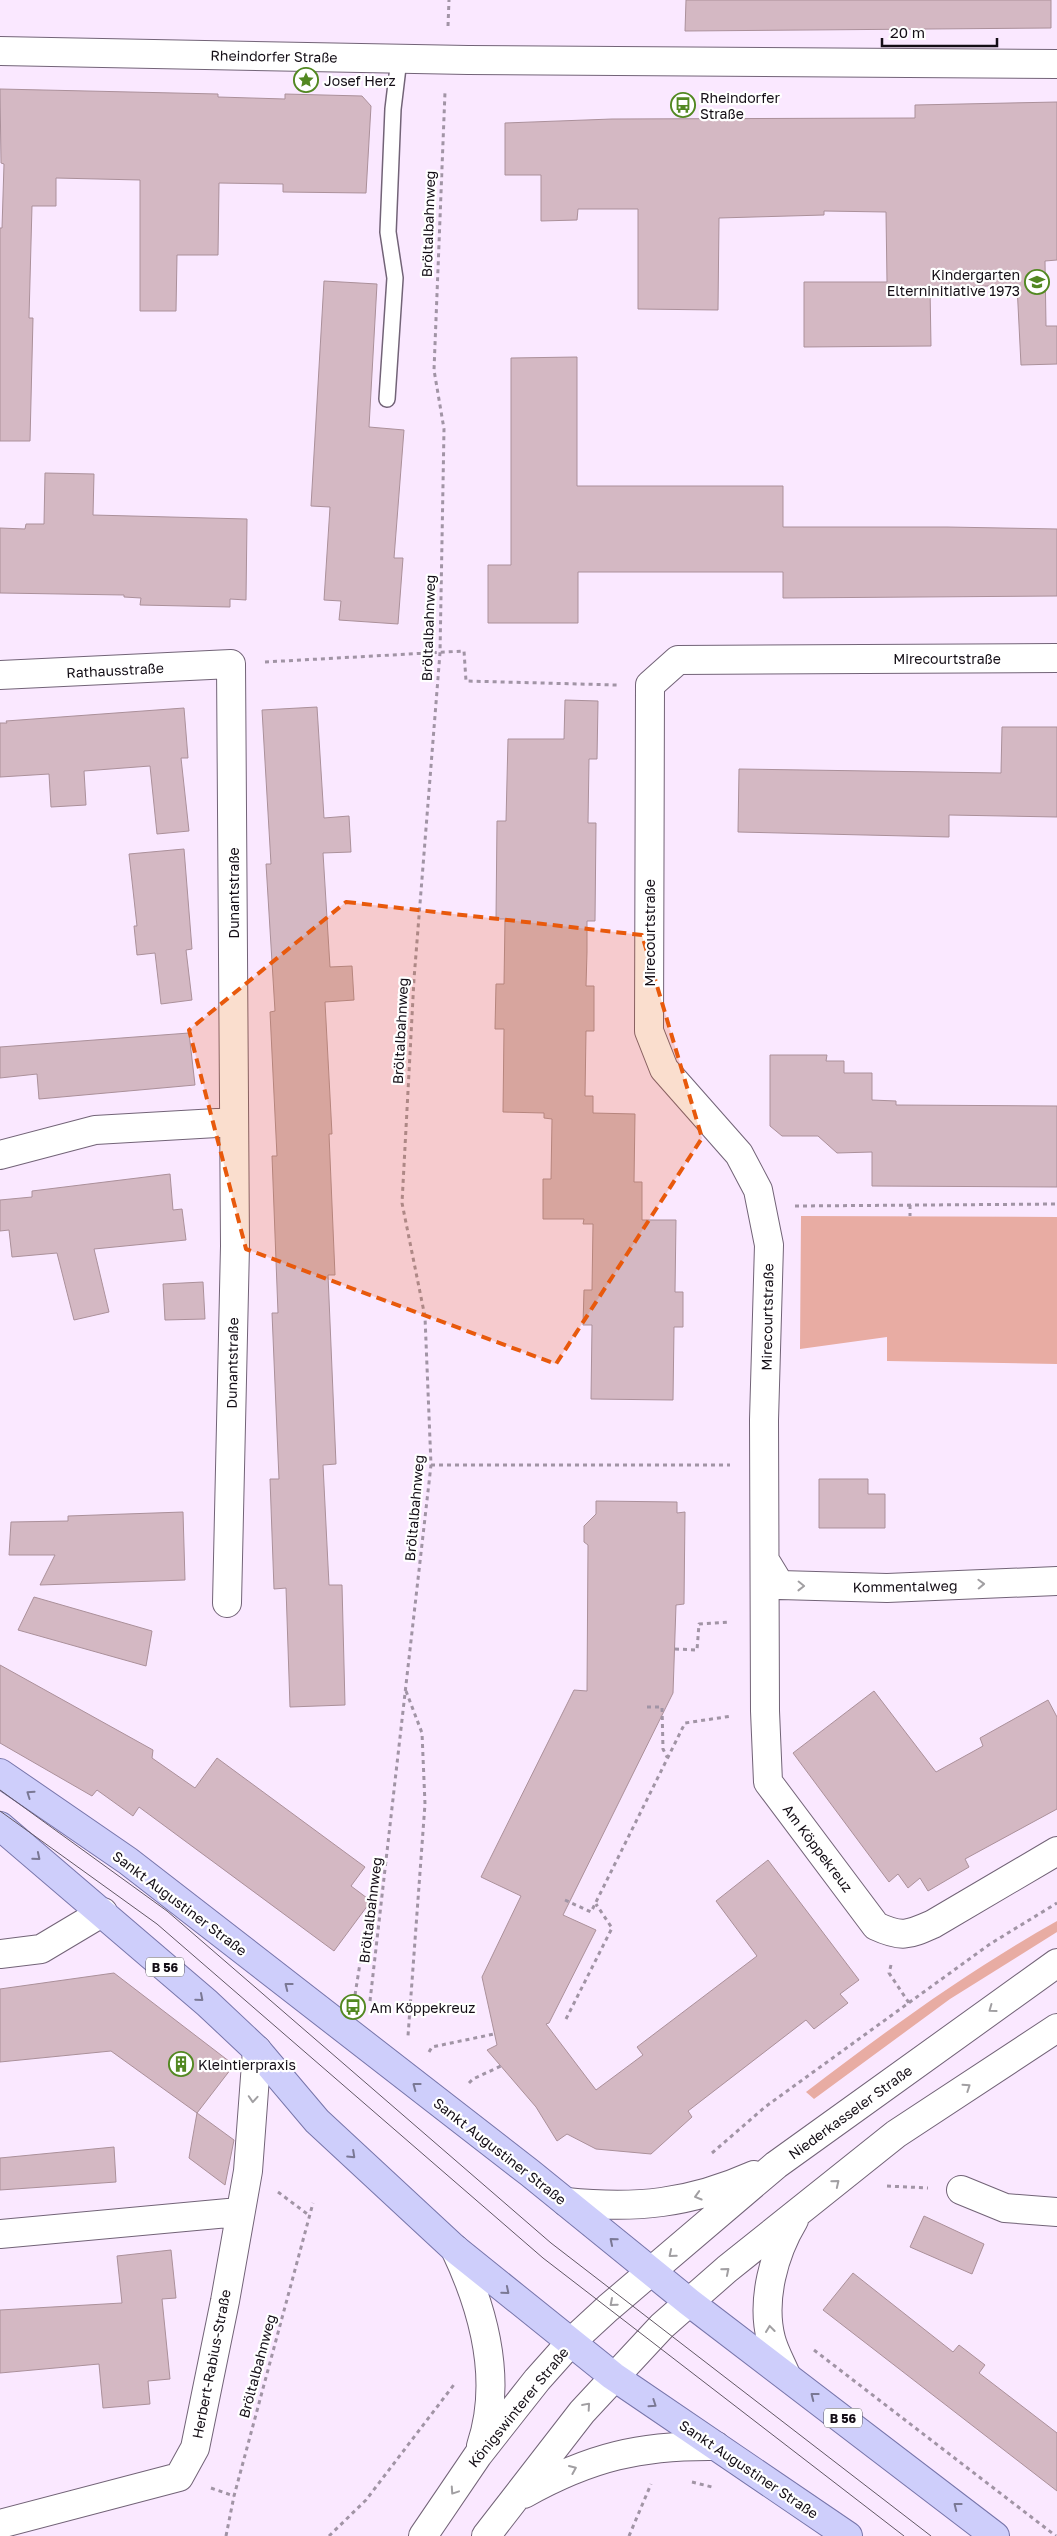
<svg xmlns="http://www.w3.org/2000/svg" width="1057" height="2536" viewBox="0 0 1057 2536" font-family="'Golos Text',sans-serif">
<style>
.green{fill:#e8aca3}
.building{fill:#d4b8c3;stroke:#ab909a}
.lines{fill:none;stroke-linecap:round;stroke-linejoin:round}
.lane-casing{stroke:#726377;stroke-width:18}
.street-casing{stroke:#726377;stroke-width:30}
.secondary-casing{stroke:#726377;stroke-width:30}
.primary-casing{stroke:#7775aa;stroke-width:30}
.path{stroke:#a194a5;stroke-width:3;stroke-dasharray:4 4;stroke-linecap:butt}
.lane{stroke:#fff;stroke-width:15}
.street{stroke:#fff;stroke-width:28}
.secondary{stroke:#fff;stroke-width:28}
.primary{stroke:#cecefb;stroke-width:28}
.tram{stroke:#625865;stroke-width:1}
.oneway{stroke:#a19fa2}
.oneway2{stroke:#7a7894}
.marked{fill:#e8590c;fill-opacity:0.2;stroke:#e8590c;stroke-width:4;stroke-dasharray:10 6;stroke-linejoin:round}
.labels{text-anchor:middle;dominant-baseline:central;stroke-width:4.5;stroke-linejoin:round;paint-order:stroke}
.shield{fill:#fff;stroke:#5a565c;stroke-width:1}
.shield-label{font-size:12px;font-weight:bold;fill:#140e16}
.street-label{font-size:14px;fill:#140e16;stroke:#fff}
.poi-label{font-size:14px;fill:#140e16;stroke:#fff;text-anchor:start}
</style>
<rect width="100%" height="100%" fill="#fae8ff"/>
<path class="green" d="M 801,1216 L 1057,1217 L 1057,1364 L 887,1361 L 887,1337 L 800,1349 Z
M 1057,1921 L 1057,1932 L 950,1999 L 814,2099 L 806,2092 C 887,2030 968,1971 1057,1921 Z"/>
<path class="building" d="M 686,0 L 1051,0 L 1051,28 L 685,31 Z
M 0,89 L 218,94 L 218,97 L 285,99 L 285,94 L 362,96 L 371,106 L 366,193 L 283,192 L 283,184 L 219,183 L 218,255 L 177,255 L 176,311 L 140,311 L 140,180 L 56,178 L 56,206 L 32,206 L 29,318 L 33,318 L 30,441 L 0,441 L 0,228 L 2,228 L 4,164 L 1,163 Z
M 1057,102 L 1057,260 L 1045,261 L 1046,326 L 1057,326 L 1057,364 L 1021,365 L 1017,285 L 930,288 L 931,346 L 804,347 L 804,282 L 887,282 L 886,212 L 824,211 L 824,215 L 719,218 L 718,310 L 638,309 L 638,209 L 578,209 L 577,220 L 541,221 L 541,175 L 505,175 L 505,123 L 612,119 L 915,118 L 915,105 Z
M 324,281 L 377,284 L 369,427 L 404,430 L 394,558 L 403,558 L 398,624 L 339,620 L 341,601 L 324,600 L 330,507 L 311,506 Z
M 577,357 L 577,486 L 783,486 L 783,527 L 947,527 L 1057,529 L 1057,596 L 783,598 L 783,572 L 578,572 L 578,623 L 488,623 L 488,565 L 511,565 L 511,358 Z
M 45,473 L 94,474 L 93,515 L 247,519 L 246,600 L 230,599 L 230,607 L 140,605 L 141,598 L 124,597 L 124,595 L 0,593 L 0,528 L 25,529 L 26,524 L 44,524 Z
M 565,700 L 598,701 L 597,759 L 589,759 L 588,823 L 596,823 L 595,921 L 587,921 L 587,952 L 586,986 L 594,986 L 594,1031 L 586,1031 L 585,1096 L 593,1096 L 593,1113 L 635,1114 L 634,1182 L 642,1182 L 642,1220 L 676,1220 L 675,1292 L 683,1292 L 683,1327 L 674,1327 L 673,1400 L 591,1399 L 592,1325 L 583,1325 L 584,1290 L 592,1290 L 593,1224 L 583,1224 L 584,1219 L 543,1219 L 543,1179 L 551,1179 L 552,1119 L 544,1118 L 544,1113 L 503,1112 L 504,1029 L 495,1029 L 496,984 L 504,984 L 505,919 L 496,919 L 497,821 L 506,821 L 508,739 L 564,739 Z
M 317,707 L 324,818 L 349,816 L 351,852 L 323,853 L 330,967 L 352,966 L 354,1000 L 325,1002 L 332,1134 L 329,1134 L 335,1275 L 328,1275 L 336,1464 L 323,1465 L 329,1585 L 342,1585 L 345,1705 L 290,1707 L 286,1588 L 274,1589 L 270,1479 L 279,1479 L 272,1313 L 278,1313 L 272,1156 L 277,1156 L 270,1012 L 275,1011 L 266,864 L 271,864 L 262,710 Z
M 184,708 L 188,758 L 181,758 L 189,831 L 157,834 L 150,766 L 84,771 L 86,805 L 51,807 L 49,774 L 0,777 L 0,723 L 7,723 L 6,721 Z
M 1002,727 L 1057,727 L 1057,817 L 949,815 L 949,837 L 738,832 L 739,769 L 1001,773 Z
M 184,849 L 192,949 L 186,950 L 192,1000 L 161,1004 L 155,953 L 137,955 L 134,926 L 137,926 L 129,854 Z
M 189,1033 L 195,1085 L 39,1099 L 37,1074 L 0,1078 L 0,1047 Z
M 770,1055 L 827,1055 L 826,1061 L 844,1061 L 844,1073 L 872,1073 L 872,1100 L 896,1101 L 896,1105 L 1057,1106 L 1057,1187 L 872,1186 L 872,1152 L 837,1153 L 818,1136 L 782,1136 L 770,1126 Z
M 170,1174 L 173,1210 L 182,1209 L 186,1240 L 94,1249 L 109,1312 L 74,1320 L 57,1253 L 12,1257 L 9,1230 L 0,1231 L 0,1200 L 32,1197 L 32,1191 Z
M 203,1282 L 205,1319 L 165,1320 L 163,1284 Z
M 819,1479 L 868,1479 L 868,1494 L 885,1494 L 885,1528 L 819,1528 Z
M 596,1501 L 677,1502 L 677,1513 L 685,1512 L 684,1604 L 676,1605 L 673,1693 L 563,1915 L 596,1930 L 549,2023 L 546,2024 L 596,2090 L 643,2055 L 637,2047 L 757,1956 L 716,1901 L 768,1860 L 859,1980 L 840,1994 L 848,2003 L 814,2029 L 806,2020 L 688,2111 L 692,2117 L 651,2154 L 596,2149 L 567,2134 L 557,2141 L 536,2107 L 487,2050 L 497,2045 L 482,1977 L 521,1896 L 481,1877 L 574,1690 L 587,1691 L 588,1545 L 584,1542 L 584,1526 L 596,1514 Z
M 183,1512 L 185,1580 L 40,1585 L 55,1555 L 9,1555 L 11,1522 L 68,1521 L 68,1516 Z
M 34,1597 L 152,1631 L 146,1666 L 18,1630 Z
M 0,1665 L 153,1750 L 152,1758 L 195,1788 L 217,1758 L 365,1867 L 351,1886 L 371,1901 L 334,1951 L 139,1807 L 133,1816 L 97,1790 L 92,1796 L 0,1743 Z
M 874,1691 L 936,1772 L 983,1746 L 980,1738 L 1048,1700 L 1057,1717 L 1057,1809 L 965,1859 L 969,1867 L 928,1891 L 920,1878 L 908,1888 L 898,1874 L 889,1882 L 793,1753 Z
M 114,1973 L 234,2065 L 197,2113 L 111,2051 L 0,2062 L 0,1989 Z
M 197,2113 L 234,2140 L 225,2185 L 189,2158 Z
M 114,2147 L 116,2182 L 0,2190 L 0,2158 Z
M 924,2216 L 984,2244 L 972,2274 L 910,2247 Z
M 171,2250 L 176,2298 L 162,2299 L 170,2379 L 148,2381 L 150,2404 L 103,2408 L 99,2364 L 0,2373 L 0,2310 L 122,2303 L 117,2256 Z
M 853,2273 L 953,2352 L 959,2345 L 985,2365 L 979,2373 L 1057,2433 L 1057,2491 L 823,2310 Z"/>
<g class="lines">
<defs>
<path id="lane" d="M 387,399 L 395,278 L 388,232 L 393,109 L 399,59"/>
<path id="street" d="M 0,51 L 468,60 L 1057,64
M 1057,658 L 678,660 L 650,685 L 649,1031 L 664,1069 L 739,1154 L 758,1190 L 769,1245 L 764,1420 L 765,1711 L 768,1782 L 876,1926 C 902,1938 908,1935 933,1924 L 1057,1851
M 0,675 L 231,664 L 235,1246 L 227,1603
M 0,1155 L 95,1130 L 234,1122
M 766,1562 L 780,1585 L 887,1588 L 1057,1581
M 0,1954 L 41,1949 L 103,1912
M 961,2190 L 1005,2208 L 1057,2212
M 0,2234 L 239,2212
M 0,2524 L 179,2477 L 195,2448 L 225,2301 L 248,2171 L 257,2050"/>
<path id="secondary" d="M 566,2202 C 636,2209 689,2204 754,2175
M 455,2249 C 484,2310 503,2380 481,2446
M 786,2375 C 781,2363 774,2351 771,2339 C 761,2300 774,2253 794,2220
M 524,2494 C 590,2457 641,2445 716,2446
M 423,2536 L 478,2455 L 537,2380 L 570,2343 L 608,2308 L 776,2165 L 1057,1963
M 486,2536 L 582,2412 L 662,2326 L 727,2269 L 896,2134 L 1057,2028"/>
<path id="primary" d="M 0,1773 L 128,1861 L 530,2173 L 689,2302 L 995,2536
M 0,1826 L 207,2003 L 257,2050 L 317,2121 L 455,2249 L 613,2376 L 848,2536"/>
</defs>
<use href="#lane" class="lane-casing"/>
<use href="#street" class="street-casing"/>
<use href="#secondary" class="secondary-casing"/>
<use href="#primary" class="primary-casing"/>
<path class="path" d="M 448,26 L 449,0
M 265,662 L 464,651 L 466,681 L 617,685
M 910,1205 L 910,1216
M 795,1206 L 1057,1204
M 431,1465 L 730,1465
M 675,1649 L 697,1650 L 699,1624 L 730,1622
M 406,1691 L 422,1733 L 425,1804 L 408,2036
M 647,1707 L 662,1707 L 663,1749 L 667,1757
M 565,1900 L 591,1912 L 685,1723 L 732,1716
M 891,1965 L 889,1973 L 909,2003
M 355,1995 L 364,1938 L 378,1940
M 370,2001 L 431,1465 L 425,1317 L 402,1203 L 414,979 L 440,653 L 444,429 L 434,370 L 445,92
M 566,2019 L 612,1928 L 596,1904
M 429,2052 L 432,2047 L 494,2034
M 469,2083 L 473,2079 L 501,2066
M 712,2153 L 765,2107 L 990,1944 L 1057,1903
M 887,2186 L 928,2188
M 278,2192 L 310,2216
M 814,2350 L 1056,2536
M 692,2482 L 712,2487
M 211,2488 L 234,2496
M 226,2536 L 234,2496 L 313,2203
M 329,2536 L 366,2500 L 456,2382
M 629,2536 L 651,2484"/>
<use href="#lane" class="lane"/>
<use href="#street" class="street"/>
<use href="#secondary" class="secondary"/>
<use href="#primary" class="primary"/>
<path class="tram" d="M 0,1790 L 167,1911 L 551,2243 L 931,2536
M 0,1811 L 157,1924 L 543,2258 L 904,2536"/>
</g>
<defs><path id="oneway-chevron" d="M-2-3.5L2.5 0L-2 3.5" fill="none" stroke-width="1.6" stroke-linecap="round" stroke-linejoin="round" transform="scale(1.25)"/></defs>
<g class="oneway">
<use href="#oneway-chevron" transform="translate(981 1584) rotate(-2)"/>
<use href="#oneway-chevron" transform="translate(801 1586) rotate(1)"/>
<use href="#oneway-chevron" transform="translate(992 2009) rotate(144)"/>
<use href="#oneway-chevron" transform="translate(967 2087) rotate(-34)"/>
<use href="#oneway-chevron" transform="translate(253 2099) rotate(94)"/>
<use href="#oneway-chevron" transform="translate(836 2183) rotate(-39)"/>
<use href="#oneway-chevron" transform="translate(698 2196) rotate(164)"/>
<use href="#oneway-chevron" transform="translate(672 2254) rotate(140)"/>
<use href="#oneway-chevron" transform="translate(726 2271) rotate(-40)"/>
<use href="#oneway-chevron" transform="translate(613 2303) rotate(139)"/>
<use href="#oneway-chevron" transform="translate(770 2329) rotate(-97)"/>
<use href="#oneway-chevron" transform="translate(587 2406) rotate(-49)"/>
<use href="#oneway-chevron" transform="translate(573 2469) rotate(-23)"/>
<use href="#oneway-chevron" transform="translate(454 2491) rotate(124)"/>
</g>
<g class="oneway2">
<use href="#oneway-chevron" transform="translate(30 1794) rotate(-145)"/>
<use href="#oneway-chevron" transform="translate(37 1857) rotate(40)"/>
<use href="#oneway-chevron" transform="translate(288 1986) rotate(-142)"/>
<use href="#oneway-chevron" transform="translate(200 1998) rotate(41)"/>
<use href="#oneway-chevron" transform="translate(416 2086) rotate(-143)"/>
<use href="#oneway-chevron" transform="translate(352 2155) rotate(43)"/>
<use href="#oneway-chevron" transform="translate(613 2241) rotate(-140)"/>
<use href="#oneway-chevron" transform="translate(506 2291) rotate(40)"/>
<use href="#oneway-chevron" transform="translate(814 2396) rotate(-142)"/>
<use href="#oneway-chevron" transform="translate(653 2404) rotate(34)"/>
<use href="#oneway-chevron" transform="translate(957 2506) rotate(-142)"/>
</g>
<path class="marked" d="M 346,902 L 642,935 L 702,1138 L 556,1364 L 246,1249 L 189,1030 Z"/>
<defs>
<symbol id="sight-ring" viewBox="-11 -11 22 22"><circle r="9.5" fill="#fff" stroke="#528821" stroke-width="1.5"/><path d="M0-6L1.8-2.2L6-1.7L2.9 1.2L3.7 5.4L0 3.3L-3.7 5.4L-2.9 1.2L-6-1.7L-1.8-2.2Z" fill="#528821"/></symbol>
<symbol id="bus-ring" viewBox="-11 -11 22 22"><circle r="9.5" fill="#fff" stroke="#528821" stroke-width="1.5"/><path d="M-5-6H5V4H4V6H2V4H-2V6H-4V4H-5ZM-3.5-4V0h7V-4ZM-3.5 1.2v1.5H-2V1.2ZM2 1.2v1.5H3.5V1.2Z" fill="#528821"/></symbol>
<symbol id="school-ring" viewBox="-11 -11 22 22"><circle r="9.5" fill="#fff" stroke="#528821" stroke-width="1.5"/><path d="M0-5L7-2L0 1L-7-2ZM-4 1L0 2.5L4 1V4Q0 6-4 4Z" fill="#528821"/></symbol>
<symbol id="building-ring" viewBox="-11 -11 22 22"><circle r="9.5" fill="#fff" stroke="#528821" stroke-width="1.5"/><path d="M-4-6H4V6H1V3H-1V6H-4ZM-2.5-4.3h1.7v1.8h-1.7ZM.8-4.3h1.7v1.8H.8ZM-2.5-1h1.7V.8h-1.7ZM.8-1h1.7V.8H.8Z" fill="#528821"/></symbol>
</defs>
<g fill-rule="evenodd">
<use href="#sight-ring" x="292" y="66" width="28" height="28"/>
<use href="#bus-ring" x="669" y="91" width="28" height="28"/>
<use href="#school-ring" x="1023" y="268" width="28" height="28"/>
<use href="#bus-ring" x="339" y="1993" width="28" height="28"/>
<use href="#building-ring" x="167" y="2050" width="28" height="28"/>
</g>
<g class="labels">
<g class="shield">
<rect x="146" y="1957.5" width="38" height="19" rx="4"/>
<rect x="824" y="2408.5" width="38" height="19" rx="4"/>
</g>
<g class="shield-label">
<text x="165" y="1967">B 56</text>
<text x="843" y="2418">B 56</text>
</g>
<g class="street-label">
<text transform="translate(274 56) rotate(1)">Rheindorfer Straße</text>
<text transform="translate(428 224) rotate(-88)">Bröltalbahnweg</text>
<text transform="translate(428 628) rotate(-88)">Bröltalbahnweg</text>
<text x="947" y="658">Mirecourtstraße</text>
<text transform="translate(115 670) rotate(-3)">Rathausstraße</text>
<text transform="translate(233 893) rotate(-90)">Dunantstraße</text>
<text transform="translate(649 933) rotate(-90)">Mirecourtstraße</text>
<text transform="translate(400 1031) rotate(-87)">Bröltalbahnweg</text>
<text transform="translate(767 1317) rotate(-89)">Mirecourtstraße</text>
<text transform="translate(232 1363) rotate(-89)">Dunantstraße</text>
<text transform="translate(414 1508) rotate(-85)">Bröltalbahnweg</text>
<text transform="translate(905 1586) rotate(-1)">Kommentalweg</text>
<text transform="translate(818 1848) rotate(53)">Am Köppekreuz</text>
<text transform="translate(180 1903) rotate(37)">Sankt Augustiner Straße</text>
<text transform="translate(370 1910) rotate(-83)">Bröltalbahnweg</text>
<text transform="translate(850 2112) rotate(-36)">Niederkasseler Straße</text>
<text transform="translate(500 2151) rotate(38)">Sankt Augustiner Straße</text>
<text transform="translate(211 2364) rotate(-79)">Herbert-Rabius-Straße</text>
<text transform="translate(257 2366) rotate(-75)">Bröltalbahnweg</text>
<text transform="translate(518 2407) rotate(-51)">Königswinterer Straße</text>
<text transform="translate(749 2469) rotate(34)">Sankt Augustiner Straße</text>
</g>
<g class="poi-label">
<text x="324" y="80">Josef Herz</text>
<text x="700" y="97">Rheindorfer<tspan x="700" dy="16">Straße</tspan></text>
<text x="1020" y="274" text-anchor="end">Kindergarten<tspan x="1020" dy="16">Elterninitiative 1973</tspan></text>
<text x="370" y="2007">Am Köppekreuz</text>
<text x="198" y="2064">Kleintierpraxis</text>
</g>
</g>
<path d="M882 38v8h115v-8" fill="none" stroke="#140e16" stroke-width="2.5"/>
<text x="890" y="38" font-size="15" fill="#140e16" stroke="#ffffff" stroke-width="4" paint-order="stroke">20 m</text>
</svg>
